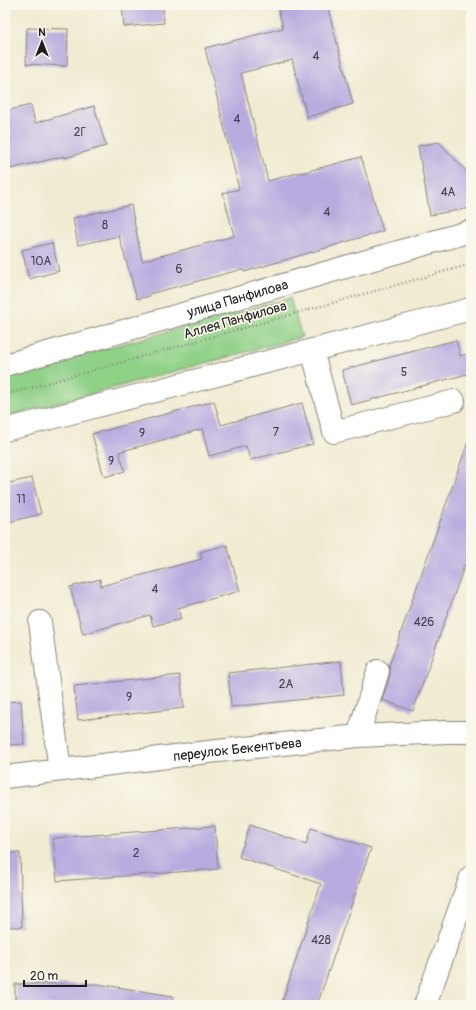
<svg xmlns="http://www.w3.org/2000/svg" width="476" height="1010" viewBox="0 0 476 1010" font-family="Pangolin,sans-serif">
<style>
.green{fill:#90d188;stroke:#567652}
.building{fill:#b8abdf}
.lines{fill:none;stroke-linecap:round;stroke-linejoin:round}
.minor-casing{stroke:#868477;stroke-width:24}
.major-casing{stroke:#868477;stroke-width:24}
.path{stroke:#868477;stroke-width:2.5;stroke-dasharray:1 3;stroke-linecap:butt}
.minor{stroke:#fff;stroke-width:22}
.major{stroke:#fff;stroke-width:22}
.labels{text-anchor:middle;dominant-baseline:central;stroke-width:3.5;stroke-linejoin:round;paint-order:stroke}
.number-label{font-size:12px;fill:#43404d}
.street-label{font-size:14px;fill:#1c1c1c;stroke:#fbf7ec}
</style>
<rect width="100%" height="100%" fill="#fbf7ec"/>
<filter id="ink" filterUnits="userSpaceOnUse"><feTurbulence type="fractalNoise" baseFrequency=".025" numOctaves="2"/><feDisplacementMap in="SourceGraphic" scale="8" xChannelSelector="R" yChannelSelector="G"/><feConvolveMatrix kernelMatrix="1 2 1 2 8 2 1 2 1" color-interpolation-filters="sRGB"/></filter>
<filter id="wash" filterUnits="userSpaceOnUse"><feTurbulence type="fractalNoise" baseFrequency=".012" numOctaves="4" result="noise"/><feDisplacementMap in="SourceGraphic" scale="16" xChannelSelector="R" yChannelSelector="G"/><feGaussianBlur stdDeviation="0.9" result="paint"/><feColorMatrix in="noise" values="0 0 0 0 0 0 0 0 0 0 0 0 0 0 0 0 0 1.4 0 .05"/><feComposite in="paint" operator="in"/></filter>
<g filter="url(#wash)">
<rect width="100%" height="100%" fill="#f1ebd2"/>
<path class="green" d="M 290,298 L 302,337 L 5,417 L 5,376 Z"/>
<g id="blocks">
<path class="building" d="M 122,5 L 163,5 L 164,23 L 124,27 Z
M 289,5 L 327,5 L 353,104 L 307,117 L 292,60 L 241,73 L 268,181 L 301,172 L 301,173 L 361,157 L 383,231 L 244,272 L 243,269 L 149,294 L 150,296 L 137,299 L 119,236 L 78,245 L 73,218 L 131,205 L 142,261 L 234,236 L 223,193 L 239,189 L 205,48 L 283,28 L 278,8 Z
M 27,28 L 68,29 L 67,66 L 26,64 Z
M 31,105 L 35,123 L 94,106 L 106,146 L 65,158 L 65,156 L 5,170 L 5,111 Z
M 439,142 L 471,176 L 471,208 L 430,215 L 418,146 Z
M 52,243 L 59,271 L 29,279 L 22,250 Z
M 456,340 L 460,356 L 471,353 L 471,373 L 351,405 L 342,370 Z
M 214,401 L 221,425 L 302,403 L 313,444 L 250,460 L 246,446 L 209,456 L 202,429 L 119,452 L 125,471 L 104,477 L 92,434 Z
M 469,439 L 471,440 L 471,547 L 413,711 L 382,700 L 390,675 L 390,669 L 389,666 Z
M 32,478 L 41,514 L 5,523 L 5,484 Z
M 227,545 L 240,591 L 178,608 L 181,619 L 153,626 L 150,615 L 83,634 L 70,587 L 100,579 L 101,586 L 202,559 L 200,552 Z
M 341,661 L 344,695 L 231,707 L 228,673 Z
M 180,675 L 184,708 L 78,720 L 74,686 Z
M 21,701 L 24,744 L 5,745 L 5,702 Z
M 250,825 L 306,844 L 311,828 L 371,848 L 317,1005 L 281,1005 L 321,884 L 239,857 Z
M 215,826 L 218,869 L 57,881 L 53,838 Z
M 5,853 L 20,853 L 22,927 L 5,927 Z
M 15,984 L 98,984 L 173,996 L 173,1005 L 15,1005 Z"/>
</g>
</g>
<g filter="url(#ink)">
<use href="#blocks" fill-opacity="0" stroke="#868477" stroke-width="1"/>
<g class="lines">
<defs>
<g id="minor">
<path d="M 312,350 L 334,432 L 454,401"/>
<path id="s1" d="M 5,365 L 471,231"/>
<path d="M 5,430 L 471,309"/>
<path d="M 40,622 L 60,770"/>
<path d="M 358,736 L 378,671"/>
<path id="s2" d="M 5,777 L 208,752 L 358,736 L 447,732 L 471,732"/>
</g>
<path id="major" d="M 425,1005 L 471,877"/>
</defs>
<use href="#minor" class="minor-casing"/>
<use href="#major" class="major-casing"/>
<path class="path" d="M 5,395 L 471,264"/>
<use href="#minor" class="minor"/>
<use href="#major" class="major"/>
</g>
</g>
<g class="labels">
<g class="number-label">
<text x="316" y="56">4</text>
<text x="237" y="119">4</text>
<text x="80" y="132">2Г</text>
<text x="448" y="192">4А</text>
<text x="327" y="212">4</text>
<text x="105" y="225">8</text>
<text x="41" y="261">10А</text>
<text x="179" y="269">6</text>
<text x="404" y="372">5</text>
<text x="276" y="432">7</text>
<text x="142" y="433">9</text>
<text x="111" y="461">9</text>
<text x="21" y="499">11</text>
<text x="155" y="589">4</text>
<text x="424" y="622">426</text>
<text x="286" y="684">2А</text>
<text x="129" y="697">9</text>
<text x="136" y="853">2</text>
<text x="321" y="940">428</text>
</g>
<g class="street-label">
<text stroke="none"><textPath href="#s1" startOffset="242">улица Панфилова</textPath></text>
<text transform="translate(235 320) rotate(-16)">Аллея Панфилова</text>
<text stroke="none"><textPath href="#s2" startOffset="234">переулок Бекентьева</textPath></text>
</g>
</g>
<rect width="476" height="1010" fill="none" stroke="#fbf7ec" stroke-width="20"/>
<g transform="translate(42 42)" stroke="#fbf7ec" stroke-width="3" paint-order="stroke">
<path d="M0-3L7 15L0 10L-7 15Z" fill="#1c1c1c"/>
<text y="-6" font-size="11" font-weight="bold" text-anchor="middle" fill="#1c1c1c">N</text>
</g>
<path d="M24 980v6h62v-6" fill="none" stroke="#1c1c1c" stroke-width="2"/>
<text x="30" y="980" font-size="12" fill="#1c1c1c" stroke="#fbf7ec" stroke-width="3" paint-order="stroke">20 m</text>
</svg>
